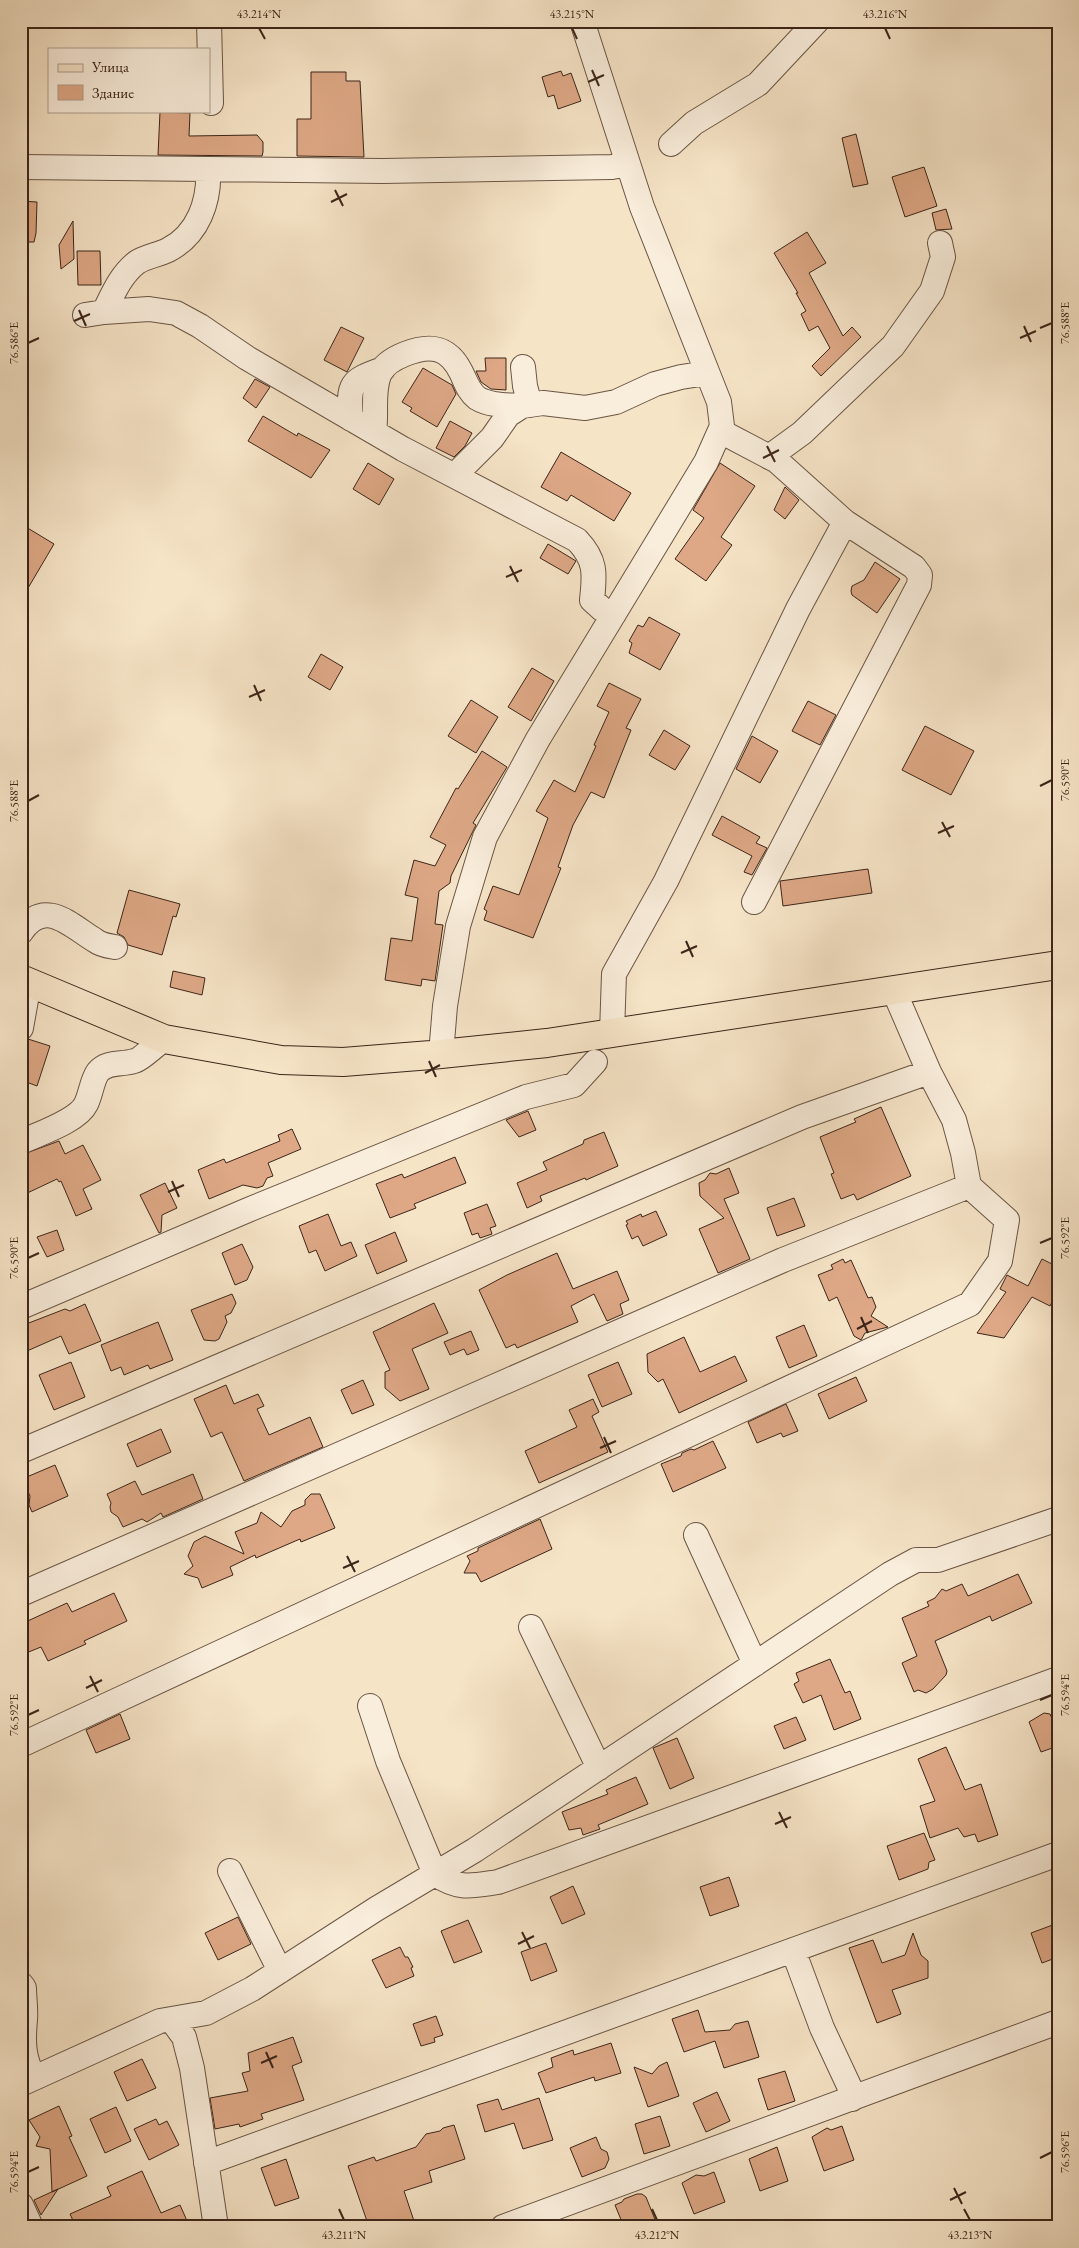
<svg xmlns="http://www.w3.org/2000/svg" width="1079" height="2248" viewBox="0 0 1079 2248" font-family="'EB Garamond',serif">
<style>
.building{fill:#dea886;stroke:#3c2519}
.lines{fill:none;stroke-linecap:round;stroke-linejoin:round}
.minor-casing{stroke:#6a5544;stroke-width:26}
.major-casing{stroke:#3c2519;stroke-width:30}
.minor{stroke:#f9eddb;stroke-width:24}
.major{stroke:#f6e4c7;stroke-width:28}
.ticks{fill:none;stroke:#3c2519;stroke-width:2}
.neatline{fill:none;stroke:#3c2519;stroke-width:2}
.ticks-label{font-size:12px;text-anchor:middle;fill:#3c2519}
</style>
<rect width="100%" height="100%" fill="#f6e4c7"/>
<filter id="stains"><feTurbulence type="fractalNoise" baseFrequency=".004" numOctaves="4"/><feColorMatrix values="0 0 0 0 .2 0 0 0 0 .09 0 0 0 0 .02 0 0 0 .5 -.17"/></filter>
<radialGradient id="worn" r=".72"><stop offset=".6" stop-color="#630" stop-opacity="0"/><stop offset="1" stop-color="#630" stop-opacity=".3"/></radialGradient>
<path class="building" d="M 561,71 L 563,76 L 571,73 L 581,101 L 558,109 L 554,95 L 548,97 L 542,77 Z
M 311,72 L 346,72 L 346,81 L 360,81 L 364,157 L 297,156 L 297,119 L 311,119 Z
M 160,112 L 190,113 L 189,136 L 257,135 L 263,142 L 263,152 L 262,156 L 158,155 Z
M 856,134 L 868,184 L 853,187 L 842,138 Z
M 924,167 L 937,206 L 905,217 L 892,177 Z
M 21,201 L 37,202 L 36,233 L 34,242 L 21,242 Z
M 946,209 L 952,229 L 936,230 L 932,213 Z
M 73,221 L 74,259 L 61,269 L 59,245 Z
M 807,232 L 826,263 L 809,273 L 843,336 L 852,327 L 861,337 L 821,376 L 812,366 L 830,348 L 818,326 L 809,331 L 801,314 L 806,311 L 796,293 L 798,293 L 774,253 Z
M 77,251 L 100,251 L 101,285 L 78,285 Z
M 341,327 L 364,338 L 347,372 L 324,360 Z
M 485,358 L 506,358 L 506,390 L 491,389 L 481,382 L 476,371 L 486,371 Z
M 423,368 L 452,385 L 456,394 L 437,427 L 410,411 L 412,408 L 402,402 Z
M 255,379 L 270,387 L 256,408 L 243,398 Z
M 263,416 L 297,436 L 298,433 L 330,450 L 311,478 L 248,441 Z
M 450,421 L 472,433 L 465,446 L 454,457 L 436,448 Z
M 561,452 L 631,493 L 614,521 L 571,495 L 567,501 L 541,487 Z
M 368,463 L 394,479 L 379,505 L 353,489 Z
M 720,463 L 755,486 L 721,537 L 732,545 L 706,581 L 675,559 L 704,518 L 693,510 Z
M 785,487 L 799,500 L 785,519 L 774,510 Z
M 21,524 L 54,544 L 21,600 Z
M 548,544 L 576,561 L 568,574 L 540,558 Z
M 875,562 L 900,579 L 877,613 L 852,595 L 851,591 L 852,586 L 864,580 Z
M 649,617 L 680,634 L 660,670 L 629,653 L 632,643 L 629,641 L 638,625 L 643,627 Z
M 321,654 L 343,667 L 330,690 L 308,677 Z
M 532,668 L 554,681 L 531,721 L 508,707 Z
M 609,683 L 641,699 L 626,728 L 631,730 L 604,798 L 591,792 L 573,825 L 558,867 L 561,868 L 533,938 L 484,920 L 487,911 L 484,909 L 493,886 L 519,895 L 548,818 L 536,811 L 554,780 L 575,792 L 596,746 L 594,745 L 609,712 L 597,706 Z
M 471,700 L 498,717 L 476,753 L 448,736 Z
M 808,701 L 836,715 L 820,745 L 792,731 Z
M 925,726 L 974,751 L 951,795 L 902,770 Z
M 664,730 L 690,746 L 675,770 L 649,755 Z
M 752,736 L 778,751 L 760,783 L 736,769 Z
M 482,751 L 507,767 L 473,823 L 476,825 L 451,876 L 450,883 L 439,891 L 435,924 L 443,925 L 435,981 L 422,979 L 421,986 L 385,980 L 391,938 L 412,941 L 418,898 L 405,895 L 414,860 L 435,866 L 446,845 L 430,837 L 456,788 L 458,789 Z
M 722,816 L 760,837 L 756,843 L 767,848 L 752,875 L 744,872 L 752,856 L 712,835 Z
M 868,869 L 872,893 L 783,906 L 780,881 Z
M 129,890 L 180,904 L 176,917 L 173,916 L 162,955 L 128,945 L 124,937 L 117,933 Z
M 173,971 L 205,978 L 202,995 L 170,987 Z
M 28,1039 L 50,1046 L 37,1086 L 21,1080 L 21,1050 L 24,1041 Z
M 881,1107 L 911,1176 L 857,1200 L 854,1194 L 841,1199 L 831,1174 L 834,1173 L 820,1137 L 856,1122 L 854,1119 Z
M 528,1111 L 536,1130 L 519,1137 L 506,1120 Z
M 292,1129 L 301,1149 L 268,1163 L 273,1176 L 267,1178 L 263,1186 L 257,1188 L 243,1185 L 209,1199 L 198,1170 L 224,1159 L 226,1163 L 280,1141 L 278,1135 Z
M 604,1132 L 618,1166 L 586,1180 L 585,1178 L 540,1196 L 542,1201 L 527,1208 L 517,1183 L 547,1170 L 543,1162 L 583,1144 L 584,1140 Z
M 59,1141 L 65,1154 L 83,1145 L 101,1180 L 83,1189 L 92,1209 L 76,1216 L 61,1181 L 59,1182 L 57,1179 L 21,1196 L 21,1155 Z
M 455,1157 L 466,1183 L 414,1204 L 416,1208 L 390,1218 L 376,1184 L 402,1174 L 404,1178 Z
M 729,1168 L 739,1193 L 724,1199 L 750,1259 L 718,1273 L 699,1229 L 724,1218 L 700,1196 L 699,1183 L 705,1180 L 710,1173 L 716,1174 Z
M 165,1183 L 177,1208 L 162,1215 L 161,1232 L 159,1233 L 140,1195 Z
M 794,1198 L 805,1226 L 777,1236 L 767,1208 Z
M 487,1204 L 496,1226 L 490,1228 L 492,1234 L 480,1238 L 478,1233 L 472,1235 L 464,1213 Z
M 656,1211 L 667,1235 L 643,1246 L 638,1236 L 632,1239 L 626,1225 L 628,1224 L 626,1221 L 641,1214 L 642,1217 Z
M 328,1214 L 341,1246 L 351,1242 L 357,1256 L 325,1271 L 316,1250 L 309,1253 L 299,1226 Z
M 57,1230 L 64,1250 L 47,1257 L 37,1237 Z
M 395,1232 L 407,1261 L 377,1274 L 365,1245 Z
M 242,1244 L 253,1267 L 247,1280 L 235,1285 L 222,1253 Z
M 557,1253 L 573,1289 L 617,1271 L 629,1300 L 620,1304 L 623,1314 L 607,1321 L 594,1294 L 571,1306 L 578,1322 L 517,1348 L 515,1344 L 506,1348 L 479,1290 L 507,1275 Z
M 843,1259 L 845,1263 L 851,1260 L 868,1298 L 872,1297 L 876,1307 L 871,1316 L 888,1327 L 865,1333 L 861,1340 L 854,1336 L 837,1297 L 829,1301 L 818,1275 L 833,1269 L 831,1265 Z
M 1042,1259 L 1058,1267 L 1058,1290 L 1050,1306 L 1032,1297 L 1004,1338 L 977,1333 L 1006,1292 L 1000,1289 L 1007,1275 L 1028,1286 Z
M 232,1294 L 236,1303 L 231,1313 L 225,1316 L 227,1322 L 219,1339 L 215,1341 L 204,1340 L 191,1310 Z
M 434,1303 L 448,1333 L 412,1349 L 429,1389 L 400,1401 L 385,1388 L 385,1372 L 390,1370 L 373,1332 Z
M 85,1304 L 101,1341 L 69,1354 L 61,1336 L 27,1351 L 21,1338 L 21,1326 L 65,1309 L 70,1311 Z
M 158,1322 L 173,1360 L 150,1369 L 148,1365 L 124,1375 L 121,1367 L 111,1371 L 101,1345 Z
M 804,1325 L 817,1356 L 789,1368 L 776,1337 Z
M 471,1331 L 479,1350 L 467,1355 L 464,1349 L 450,1355 L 444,1342 Z
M 684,1337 L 700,1372 L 735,1356 L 747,1381 L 679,1413 L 663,1379 L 658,1382 L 648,1372 L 647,1354 Z
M 71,1362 L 85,1397 L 54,1410 L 39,1375 Z
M 618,1362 L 632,1394 L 602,1407 L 588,1375 Z
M 856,1377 L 867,1401 L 829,1419 L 818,1394 Z
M 363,1380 L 374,1405 L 352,1414 L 341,1390 Z
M 226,1385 L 234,1404 L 258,1394 L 264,1406 L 257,1409 L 269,1435 L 310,1417 L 323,1447 L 244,1481 L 222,1432 L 211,1437 L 194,1399 Z
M 593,1399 L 599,1412 L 592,1416 L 608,1452 L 539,1483 L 525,1451 L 577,1427 L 569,1410 Z
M 786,1404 L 798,1431 L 783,1437 L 781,1433 L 757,1443 L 748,1422 Z
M 161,1429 L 171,1452 L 137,1467 L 127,1444 Z
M 713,1441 L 726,1468 L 673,1492 L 661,1464 L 681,1456 L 682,1453 L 691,1449 L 694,1450 Z
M 55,1465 L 68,1496 L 32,1512 L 29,1505 L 30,1496 L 22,1479 Z
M 193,1474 L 203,1499 L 163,1517 L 161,1513 L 147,1522 L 142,1519 L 123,1527 L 118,1517 L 111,1512 L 110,1507 L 111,1503 L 107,1494 L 135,1481 L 142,1495 Z
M 311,1494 L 320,1494 L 335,1528 L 301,1542 L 300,1539 L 256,1558 L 255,1555 L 230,1567 L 233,1575 L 202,1588 L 198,1578 L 184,1574 L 193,1566 L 188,1556 L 194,1542 L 205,1536 L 244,1554 L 235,1532 L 257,1523 L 261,1512 L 281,1527 L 292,1511 L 305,1505 L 305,1500 Z
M 540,1519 L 552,1549 L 481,1582 L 476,1573 L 464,1573 L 470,1561 L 467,1556 L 478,1551 L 478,1548 Z
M 1018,1574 L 1032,1603 L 992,1621 L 990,1616 L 935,1641 L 947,1671 L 946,1675 L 933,1689 L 926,1693 L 918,1690 L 914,1692 L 902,1663 L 917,1656 L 902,1618 L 929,1606 L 927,1602 L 935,1598 L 942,1589 L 946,1591 L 962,1584 L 968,1596 Z
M 114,1593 L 127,1621 L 84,1641 L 86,1644 L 48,1661 L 41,1647 L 21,1655 L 21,1624 L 67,1603 L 72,1612 Z
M 830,1659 L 845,1693 L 850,1691 L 861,1719 L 834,1730 L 821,1695 L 803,1703 L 794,1684 L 799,1681 L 796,1673 Z
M 1044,1713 L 1050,1714 L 1058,1732 L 1058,1746 L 1041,1752 L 1029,1722 Z
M 120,1714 L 130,1739 L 96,1753 L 86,1730 Z
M 796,1717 L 806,1740 L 784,1749 L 774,1726 Z
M 677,1738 L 694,1778 L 670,1789 L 653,1748 Z
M 946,1747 L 965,1790 L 981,1784 L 998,1835 L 978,1842 L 975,1834 L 964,1837 L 958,1828 L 930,1838 L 920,1806 L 935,1801 L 918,1759 Z
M 636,1777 L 648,1804 L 598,1825 L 600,1829 L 583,1835 L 581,1828 L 569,1830 L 562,1812 L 608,1794 L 606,1790 Z
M 924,1833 L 935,1860 L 929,1862 L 928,1869 L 899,1880 L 887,1846 Z
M 729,1877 L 739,1906 L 710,1916 L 700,1887 Z
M 573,1886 L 585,1914 L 562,1924 L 550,1897 Z
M 238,1917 L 251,1944 L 218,1960 L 205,1933 Z
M 468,1920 L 482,1952 L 454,1963 L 441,1931 Z
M 1058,1923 L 1058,1957 L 1042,1963 L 1031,1933 Z
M 913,1933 L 921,1955 L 928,1961 L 928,1978 L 892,1990 L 901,2014 L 877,2023 L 849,1948 L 873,1940 L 882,1963 L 905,1955 Z
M 546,1943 L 557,1971 L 531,1981 L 521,1952 Z
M 400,1947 L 405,1957 L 408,1957 L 413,1967 L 411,1968 L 414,1976 L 386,1988 L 372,1960 Z
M 698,2010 L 705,2032 L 730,2030 L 735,2024 L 748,2021 L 759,2057 L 724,2068 L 715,2041 L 684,2052 L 672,2019 Z
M 436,2016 L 443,2035 L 434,2038 L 435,2042 L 421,2046 L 413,2024 Z
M 293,2037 L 302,2062 L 292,2066 L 304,2100 L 261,2114 L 263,2119 L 240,2127 L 239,2124 L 215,2129 L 210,2098 L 248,2091 L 242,2073 L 250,2071 L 248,2053 Z
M 611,2043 L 621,2073 L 595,2081 L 594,2077 L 546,2093 L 538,2073 L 553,2067 L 551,2058 L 573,2050 L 574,2055 Z
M 142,2059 L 156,2088 L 127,2101 L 114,2072 Z
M 667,2062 L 679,2096 L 648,2107 L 634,2067 L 652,2074 L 659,2066 Z
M 785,2071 L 795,2101 L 768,2110 L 758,2079 Z
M 717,2092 L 730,2121 L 706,2132 L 693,2103 Z
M 539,2098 L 553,2140 L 523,2149 L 514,2123 L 485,2132 L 477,2105 L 498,2099 L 502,2110 Z
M 59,2106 L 72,2136 L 69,2137 L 87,2176 L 52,2192 L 50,2149 L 36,2146 L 40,2137 L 29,2120 Z
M 116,2107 L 131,2141 L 105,2153 L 90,2119 Z
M 660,2116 L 670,2146 L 644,2154 L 635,2124 Z
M 156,2119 L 159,2125 L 167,2121 L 179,2145 L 149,2160 L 134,2129 Z
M 454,2125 L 465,2159 L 429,2171 L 432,2182 L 404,2191 L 416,2227 L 369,2227 L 348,2166 L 374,2157 L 376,2161 L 416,2147 L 426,2134 L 440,2131 L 443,2128 Z
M 842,2126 L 854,2160 L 824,2171 L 812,2137 L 827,2128 L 831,2130 Z
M 596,2137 L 601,2149 L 607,2152 L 609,2159 L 605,2168 L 582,2177 L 570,2148 Z
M 777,2147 L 788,2181 L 760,2191 L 749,2159 Z
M 286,2159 L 299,2198 L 275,2206 L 261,2168 Z
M 142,2171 L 161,2213 L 180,2205 L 188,2223 L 179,2227 L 76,2227 L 70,2214 L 111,2196 L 107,2187 Z
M 714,2172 L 725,2202 L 694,2214 L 682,2183 L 696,2175 L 704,2176 Z
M 58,2189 L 41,2215 L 34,2200 Z
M 637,2194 L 642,2194 L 646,2197 L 658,2227 L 624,2227 L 615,2205 L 622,2202 L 624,2199 Z"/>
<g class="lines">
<defs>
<path id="minor" d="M 209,21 L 211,103
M 671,144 L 694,123 L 758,84 L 817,21
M 21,167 L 383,171 L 612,167 L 628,164
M 104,312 L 149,309 L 176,313 L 200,326 L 247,358 L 403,449 L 577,540 C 596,560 595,573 592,600 L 602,609 L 614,614
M 85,315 L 104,312 C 113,294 120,276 136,263 C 144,257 158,255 168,250 C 198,235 210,201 208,169
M 523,367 L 525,386 L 530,405
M 351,419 C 348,383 350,381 383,369
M 720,431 L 777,461 L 845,522
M 374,432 C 377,413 372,393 379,375 C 383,365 395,358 405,354 C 430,344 448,346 461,372 C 466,382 468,391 477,398 C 490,406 508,405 522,406
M 769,457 L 802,433 L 893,346 L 932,291 L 943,257 L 940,243
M 455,475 L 492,438 L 508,415 L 522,406 L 543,403 L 585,408 L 616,402 L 655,384 L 681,377 L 707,373
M 21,932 C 45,896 72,927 96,941 C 101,945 109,946 115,947
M 21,1028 L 29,983
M 612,1033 L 614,974 L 666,881 L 798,609 L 845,522 L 914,567 L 920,575 L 919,585 L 754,902
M 441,1054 L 445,1006 L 458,926 L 485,837 L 538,739 L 706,462 L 722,426 L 719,402 L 642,207 L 582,21
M 21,1142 C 38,1134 78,1121 86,1104 C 91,1094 92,1080 98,1072 C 107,1061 122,1065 134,1061 C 140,1060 157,1044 164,1039
M 21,1307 L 248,1210 L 526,1097 L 574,1085 L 595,1062
M 21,1451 L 802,1117 L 929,1072
M 696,1535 L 755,1664
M 21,1594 L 783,1260 L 969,1186 L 963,1153 L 954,1120 L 929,1072 L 894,991
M 531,1627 L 599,1768
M 370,1706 L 388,1761 L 435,1874 C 459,1890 471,1886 498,1882 L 1058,1679
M 21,1745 L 970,1304 L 1000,1261 L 1007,1220 L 969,1186
M 230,1871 L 280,1971
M 793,1950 L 822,2028 L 850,2088 L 852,2099
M 21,1984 L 24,1988 C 24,1998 26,2009 25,2020 C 23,2041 23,2059 34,2077
M 168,2020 L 173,2022 L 184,2037 L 192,2068 L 216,2227
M 21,2084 L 160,2021 L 206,2013 L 252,1989 L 376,1909 L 475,1850 L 890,1574 L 916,1560 L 938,1560 L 1058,1519
M 206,2163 L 1058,1854
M 21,2205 L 31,2227
M 503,2227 L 1058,2022"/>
<path id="major" d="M 21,979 L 164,1039 L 281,1060 L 343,1062 L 431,1055 L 547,1043 L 1058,965"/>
</defs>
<use href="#minor" class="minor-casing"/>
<use href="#major" class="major-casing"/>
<use href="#minor" class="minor"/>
<use href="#major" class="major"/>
</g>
<path class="ticks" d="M 259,28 L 265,39M 572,28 L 577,39M 885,28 L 890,39M 592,70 L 599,86M 588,82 L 604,75M 335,190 L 343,206M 331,202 L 347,194M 79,310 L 86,326M 74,321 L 90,314M 1024,326 L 1031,342M 1040,328 L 1052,323M 1020,338 L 1036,331M 28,343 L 39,338M 767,446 L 775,462M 763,458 L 779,450M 510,566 L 518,582M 506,577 L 522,570M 254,685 L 261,701M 249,697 L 265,690M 1040,786 L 1052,780M 28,801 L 39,795M 942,822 L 950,837M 938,833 L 954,826M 686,941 L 693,957M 681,953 L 697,946M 429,1061 L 436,1077M 425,1073 L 440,1065M 172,1181 L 179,1197M 168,1192 L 184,1185M 1040,1243 L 1052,1238M 28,1258 L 39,1253M 861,1317 L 868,1333M 857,1329 L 872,1321M 604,1437 L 611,1453M 600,1448 L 616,1441M 347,1556 L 355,1572M 343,1568 L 359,1561M 90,1676 L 98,1692M 86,1688 L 102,1680M 1040,1700 L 1052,1695M 28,1715 L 39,1710M 779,1812 L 787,1828M 775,1824 L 791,1817M 522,1932 L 530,1948M 518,1944 L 534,1936M 266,2052 L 273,2068M 261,2063 L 277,2056M 1040,2158 L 1052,2152M 28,2172 L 39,2167M 954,2188 L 962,2204M 950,2200 L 966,2192M 339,2209 L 344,2220M 652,2209 L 657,2220M 964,2209 L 970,2220"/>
<rect width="1079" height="2248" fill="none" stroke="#f6e4c7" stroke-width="55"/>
<rect x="48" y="48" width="162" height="65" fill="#f9eddb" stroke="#ad9d8d"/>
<rect x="58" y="64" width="25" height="8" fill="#f6e4c7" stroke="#ad9d8d"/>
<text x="92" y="72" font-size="15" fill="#3c2519">Улица</text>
<rect x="58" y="85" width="25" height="15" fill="#dea886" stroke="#ad9d8d"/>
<text x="92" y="98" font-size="15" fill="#3c2519">Здание</text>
<rect x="28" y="28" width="1024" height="2192" class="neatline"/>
<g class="ticks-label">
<text x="259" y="18">43.214°N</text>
<text x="572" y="18">43.215°N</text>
<text x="885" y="18">43.216°N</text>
<text transform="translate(1065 323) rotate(-90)" y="4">76.588°E</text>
<text transform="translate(14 343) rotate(-90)" y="4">76.586°E</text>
<text transform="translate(1065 780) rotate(-90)" y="4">76.590°E</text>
<text transform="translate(14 801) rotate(-90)" y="4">76.588°E</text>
<text transform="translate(1065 1238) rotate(-90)" y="4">76.592°E</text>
<text transform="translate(14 1258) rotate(-90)" y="4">76.590°E</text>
<text transform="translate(1065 1695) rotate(-90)" y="4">76.594°E</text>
<text transform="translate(14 1715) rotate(-90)" y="4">76.592°E</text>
<text transform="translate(1065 2152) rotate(-90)" y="4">76.596°E</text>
<text transform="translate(14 2172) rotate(-90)" y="4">76.594°E</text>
<text x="344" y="2239">43.211°N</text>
<text x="657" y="2239">43.212°N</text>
<text x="970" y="2239">43.213°N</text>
</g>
<rect width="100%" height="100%" filter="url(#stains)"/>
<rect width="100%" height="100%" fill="url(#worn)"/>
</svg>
